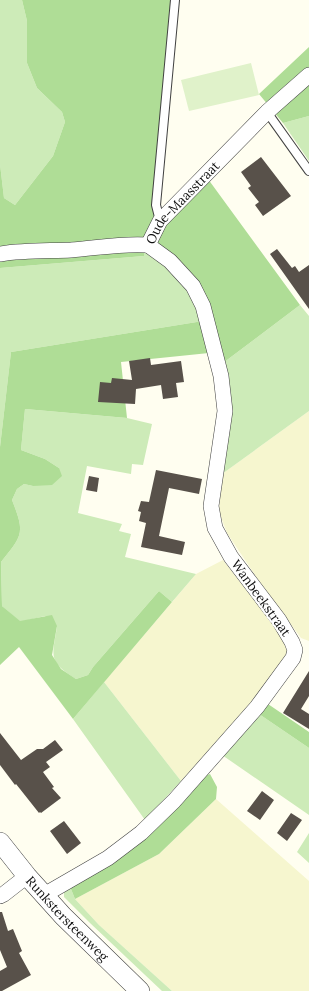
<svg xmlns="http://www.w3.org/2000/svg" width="309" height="991" viewBox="0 0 309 991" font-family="Lora,serif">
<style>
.farmland{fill:#f6f6cf}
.green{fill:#cdebb8}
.forest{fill:#afdd96}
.pitch{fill:#e0f2ca}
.building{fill:#58514a}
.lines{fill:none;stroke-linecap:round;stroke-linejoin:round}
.service-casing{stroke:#424242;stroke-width:10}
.minor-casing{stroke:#424242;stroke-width:16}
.tertiary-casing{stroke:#424242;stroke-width:20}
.service{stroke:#fff;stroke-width:8}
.minor{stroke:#fff;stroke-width:15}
.tertiary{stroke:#fff;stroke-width:19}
.labels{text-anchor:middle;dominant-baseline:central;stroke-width:4;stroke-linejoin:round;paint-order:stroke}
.street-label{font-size:13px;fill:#0f0f0f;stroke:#fff}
</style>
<rect width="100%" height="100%" fill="#fffef0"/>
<path class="farmland" d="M 309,411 L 309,641 L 301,638 L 259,581 L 227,533 L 219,512 L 222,474 Z
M 223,560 L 281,635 L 290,650 L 263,689 L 181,781 L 104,682 L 196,574 Z
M 216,799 L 309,881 L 309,991 L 172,991 L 99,925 L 75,899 L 159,854 Z"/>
<path class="green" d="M 0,0 L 22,0 L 27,21 L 27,63 L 37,88 L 62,112 L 65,122 L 53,156 L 15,205 L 4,198 L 0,164 Z
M 309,116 L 309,161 L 283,123 Z
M 144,245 L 181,280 L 203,321 L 11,352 L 0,447 L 0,268 L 144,256 Z
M 300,305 L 309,316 L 309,411 L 222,474 L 223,363 Z
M 25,409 L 127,418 L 152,424 L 143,465 L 132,464 L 131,474 L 87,466 L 78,513 L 122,524 L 119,531 L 131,534 L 125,557 L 196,574 L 172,602 L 159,591 L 93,667 L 88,675 L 76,679 C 48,661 52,657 57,627 L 45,616 L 20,622 L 2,606 L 1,562 C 23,535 25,533 12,500 L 17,489 L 24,484 L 33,486 L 59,468 L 45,459 L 21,450 Z
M 104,682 L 181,781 L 145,820 L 73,719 Z
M 259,714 L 309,748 L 309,815 L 222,755 Z
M 309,833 L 309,863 L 297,852 Z
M 69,884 L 75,899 L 99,925 L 172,991 L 162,991 L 90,923 L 64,897 L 64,892 Z"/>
<path class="forest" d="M 22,0 L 172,0 L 154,205 L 161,212 L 208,179 L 300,305 L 223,363 C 218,343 216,322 209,303 C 202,281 185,264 167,251 C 160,245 153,239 144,236 L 144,256 L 0,268 L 0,164 L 4,198 L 15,205 L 53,156 L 65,122 L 62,112 L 37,88 L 27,63 L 27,21 Z
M 309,47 L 309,116 L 283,123 L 259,94 Z
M 203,321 L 209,353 L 121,362 L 127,418 L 25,409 L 21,450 L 45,459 L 59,468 L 62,476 L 52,485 L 33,486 L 24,484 L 17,489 L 12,500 C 25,533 23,535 1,562 L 2,606 L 20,621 L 52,615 L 57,626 L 52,655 L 61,669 L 76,679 L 88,675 L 93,667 L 159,591 L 172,602 L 73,719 L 19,647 L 0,665 L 0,447 L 11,352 Z
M 268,704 L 309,732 L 309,748 L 259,714 Z
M 210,774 L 217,787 L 216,799 L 159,854 L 75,899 L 69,884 L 201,777 Z"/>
<path class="pitch" d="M 251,63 L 259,95 L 189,111 L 181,80 Z"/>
<path class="building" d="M 261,157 L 291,196 L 263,216 L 255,205 L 259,202 L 248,188 L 251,186 L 241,172 Z
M 277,249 L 292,268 L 295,266 L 299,272 L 309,265 L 309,309 L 270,254 Z
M 150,358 L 151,365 L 181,361 L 184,382 L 176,383 L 178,397 L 163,399 L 161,385 L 136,389 L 135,404 L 98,402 L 100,382 L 111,383 L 112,378 L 132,380 L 129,361 Z
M 156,470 L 202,479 L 199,494 L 169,488 L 159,536 L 185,542 L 182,555 L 141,547 L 146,523 L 139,521 L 141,512 L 138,511 L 141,501 L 149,502 Z
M 89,476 L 99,478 L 97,492 L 86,490 Z
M 309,671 L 309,696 L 301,709 L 309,714 L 309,729 L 283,713 Z
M 0,733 L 21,760 L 37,749 L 43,749 L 55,740 L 63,750 L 46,762 L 50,767 L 43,772 L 54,787 L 52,788 L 61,798 L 41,813 L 40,812 L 39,813 L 20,789 L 16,784 L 15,785 L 0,765 Z
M 262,791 L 274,800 L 260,820 L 247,811 Z
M 291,813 L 302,820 L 287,841 L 277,833 Z
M 64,821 L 81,843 L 67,854 L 50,831 Z
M 0,912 L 2,912 L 8,931 L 13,929 L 22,951 L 19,953 L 31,975 L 2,991 L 0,991 L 0,971 L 7,967 L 0,950 Z"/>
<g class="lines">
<defs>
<path id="service" d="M 267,112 L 309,171
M 160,221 L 156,205 L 175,0"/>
<g id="minor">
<path id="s1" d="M 148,245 L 160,221 L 267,112 L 309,75"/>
<path d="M 0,254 C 24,250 47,251 71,250 C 97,248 122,243 148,245"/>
<path d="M 44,895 L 108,858 L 141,833 L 174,801 L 257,707 L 293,658 L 295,650 L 292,642 L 279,620 L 231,557 L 215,528 L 211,506 L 225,411 L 221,376 L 203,306 L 193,286 L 170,261 L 148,245"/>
<path d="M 0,896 L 4,894 L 27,876"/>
</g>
<g id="tertiary">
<path id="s2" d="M 0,842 L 27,876 L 63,916 L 140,991"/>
</g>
</defs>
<use href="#service" class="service-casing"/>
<use href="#minor" class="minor-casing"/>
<use href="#tertiary" class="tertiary-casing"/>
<use href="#service" class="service"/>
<use href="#minor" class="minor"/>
<use href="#tertiary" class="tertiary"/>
</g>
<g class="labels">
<g class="street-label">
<text stroke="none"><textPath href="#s1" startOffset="55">Oude-Maasstraat</textPath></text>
<text transform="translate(261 598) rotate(54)">Wanbeekstraat</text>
<text stroke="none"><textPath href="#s2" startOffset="102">Runkstersteenweg</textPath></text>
</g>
</g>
</svg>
